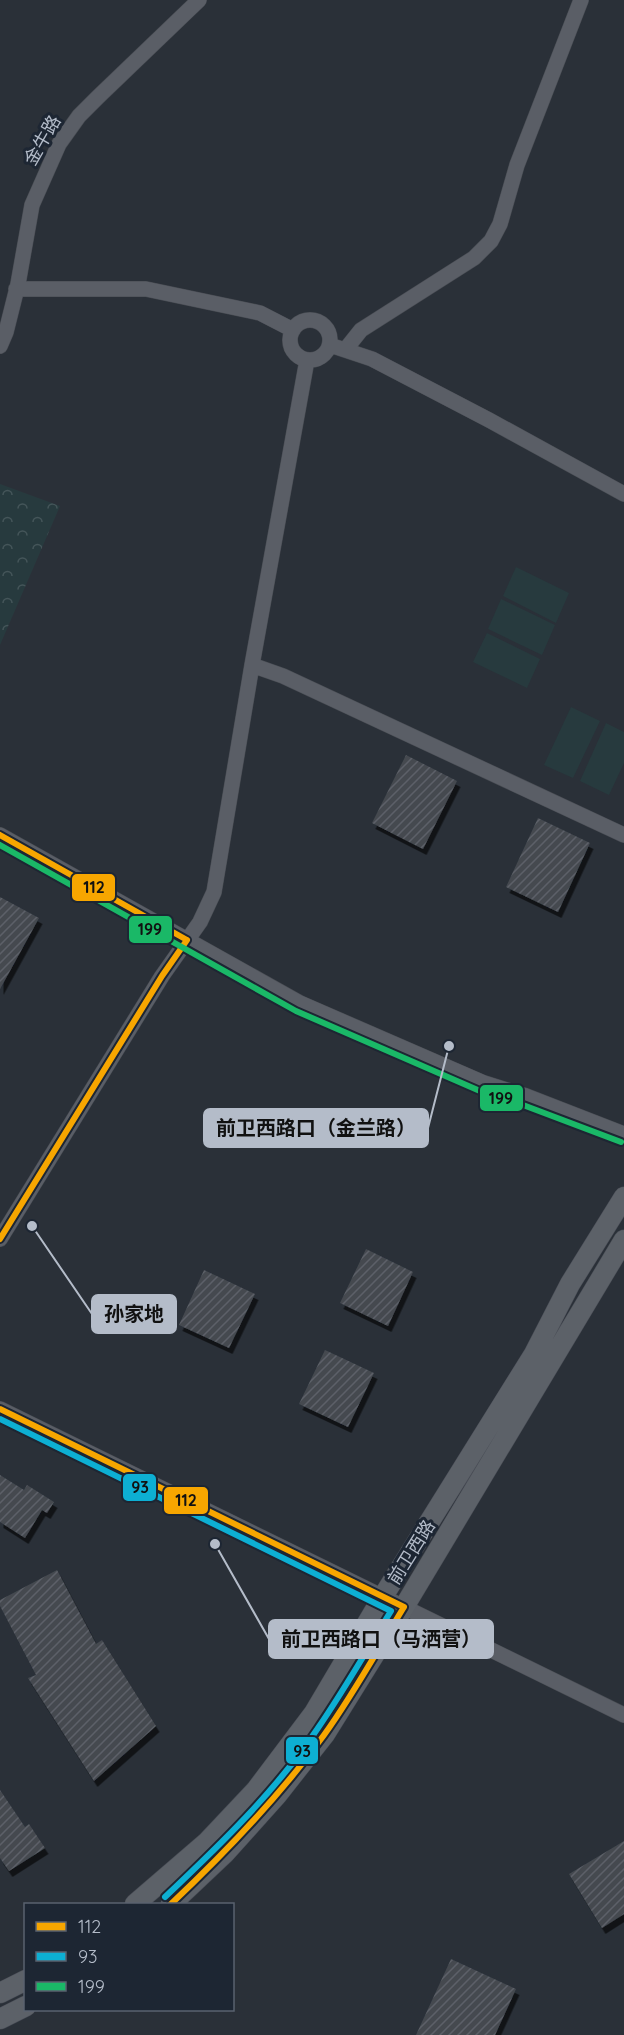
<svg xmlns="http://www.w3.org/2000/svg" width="624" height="2035" viewBox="0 0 624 2035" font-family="Quicksand,'Noto Sans SC',sans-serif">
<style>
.grass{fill:#273a3e}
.forest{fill:url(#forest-crowns)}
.building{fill:url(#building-hatch);filter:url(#shadow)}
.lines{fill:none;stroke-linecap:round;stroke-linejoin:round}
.minor-casing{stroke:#484c53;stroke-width:16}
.major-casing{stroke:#484c55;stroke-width:21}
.minor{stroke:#5a5e66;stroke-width:15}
.major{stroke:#5c6168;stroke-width:20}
.bus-1-casing{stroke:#1d2633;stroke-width:10}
.bus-2-casing{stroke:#1d2633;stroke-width:10}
.bus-3-casing{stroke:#1d2633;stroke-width:10}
.bus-1{stroke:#f7a600;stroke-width:6}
.bus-2{stroke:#0dafd3;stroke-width:6}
.bus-3{stroke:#1ab867;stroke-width:6}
.labels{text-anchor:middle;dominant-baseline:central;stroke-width:6;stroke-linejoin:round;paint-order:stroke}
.street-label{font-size:18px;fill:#b4bcc9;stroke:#1d2633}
.leader{fill:none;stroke:#b4bcc9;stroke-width:2}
.callout-dot{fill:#b4bcc9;stroke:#1d2633;stroke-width:2}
.callout{fill:#b4bcc9;stroke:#b4bcc9;stroke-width:2}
.callout-label{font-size:20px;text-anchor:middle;font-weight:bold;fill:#111}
.line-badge{stroke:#1d2633;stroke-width:2}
.pale-badge-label{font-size:16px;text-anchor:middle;font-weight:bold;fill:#111}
</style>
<defs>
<pattern id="forest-crowns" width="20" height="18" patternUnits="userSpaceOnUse" patternTransform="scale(1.5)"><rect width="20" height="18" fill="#273a3e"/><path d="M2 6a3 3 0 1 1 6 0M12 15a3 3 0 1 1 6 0" fill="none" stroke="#445559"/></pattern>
<pattern id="building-hatch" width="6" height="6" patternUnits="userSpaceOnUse" patternTransform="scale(1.5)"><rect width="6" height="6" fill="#444950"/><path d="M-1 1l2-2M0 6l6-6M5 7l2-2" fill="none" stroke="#5d6168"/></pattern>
<filter id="shadow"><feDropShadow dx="3.5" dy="6" stdDeviation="0" flood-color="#0009"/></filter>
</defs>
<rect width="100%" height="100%" fill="#2a3038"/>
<path class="grass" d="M 516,567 L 569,593 L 556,623 L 503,596 Z
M 501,599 L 555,625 L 542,655 L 488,629 Z
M 487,633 L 540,659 L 527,688 L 473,662 Z
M 571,707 L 600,721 L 573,778 L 544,765 Z
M 606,723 L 624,732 L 624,763 L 609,795 L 580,781 Z"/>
<path class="forest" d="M 0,484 L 60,506 L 0,645 Z"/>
<path class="building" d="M 406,755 L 457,781 L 423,849 L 372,823 Z
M 538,818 L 590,843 L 558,912 L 506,887 Z
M 0,897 L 39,918 L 0,989 Z
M 366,1249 L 413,1272 L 388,1326 L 340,1303 Z
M 204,1270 L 255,1294 L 229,1348 L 179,1325 Z
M 325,1350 L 374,1373 L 348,1427 L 299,1404 Z
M 0,1475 L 24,1490 L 27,1485 L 54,1502 L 47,1513 L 42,1510 L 25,1538 L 0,1522 Z
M 57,1570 L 96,1644 L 102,1640 L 156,1726 L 94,1781 L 28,1678 L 36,1675 L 0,1606 L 0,1600 Z
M 0,1790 L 25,1827 L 29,1824 L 45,1848 L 9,1871 L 0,1858 Z
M 624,1841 L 624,1914 L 602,1928 L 569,1874 Z
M 451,1959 L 516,1989 L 495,2035 L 416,2035 Z"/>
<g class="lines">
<defs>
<path id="minor" d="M 16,289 L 146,289 L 260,313 L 293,330
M290 340a20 20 0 1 1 40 0a20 20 0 1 1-40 0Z
M 330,345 L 372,359 L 489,420 L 624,494
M 0,346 L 6,332 L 18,284 L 32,205 L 59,144 L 79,116 L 98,97 L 199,0
M 345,350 L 361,330 L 474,258 L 491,241 L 500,224 L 517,165 L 581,0
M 252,665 L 283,676 L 624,835
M 0,835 L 300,1003 L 484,1083 L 526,1096 L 624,1134
M 0,1239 L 162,976 L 200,922 L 214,892 L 252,665 L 307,360
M 0,1409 L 624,1715"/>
<path id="major" d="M 135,1904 L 207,1842 L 256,1790 L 314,1713 L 382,1598 L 534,1354 L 570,1284 L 624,1197
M 171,1904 L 225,1853 L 277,1795 L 325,1734 L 404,1607 L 624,1240
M 0,1993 L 26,1980
M 0,2019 L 26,2006"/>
</defs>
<use href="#minor" class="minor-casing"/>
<use href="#major" class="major-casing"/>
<use href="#minor" class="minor"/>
<use href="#major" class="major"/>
<defs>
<path id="bus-1" d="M 0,835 L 187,940
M 0,1239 L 162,976 L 187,940
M 0,1409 L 404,1607 C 378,1649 353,1695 324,1735 C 279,1797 226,1852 171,1904"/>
<path id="bus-2" d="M 0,1419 L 391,1611 C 367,1650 344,1690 318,1728 C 276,1791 220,1845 165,1897"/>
<path id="bus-3" d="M 0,845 L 296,1011 L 480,1091 L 523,1105 L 621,1142"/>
</defs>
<use href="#bus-1" class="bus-1-casing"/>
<use href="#bus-2" class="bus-2-casing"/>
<use href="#bus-3" class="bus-3-casing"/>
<use href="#bus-1" class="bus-1"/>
<use href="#bus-2" class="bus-2"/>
<use href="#bus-3" class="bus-3"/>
</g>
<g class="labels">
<g class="street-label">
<text transform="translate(42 140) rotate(-60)">金牛路</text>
<text transform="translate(411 1552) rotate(-58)">前卫西路</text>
</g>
</g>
<path class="leader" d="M449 1046L428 1128M32 1226L92 1314M215 1544L269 1639"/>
<g class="callout-dot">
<circle cx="449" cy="1046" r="6"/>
<circle cx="32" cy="1226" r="6"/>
<circle cx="215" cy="1544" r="6"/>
</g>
<g class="callout">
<rect x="204" y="1109" width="224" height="38" rx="6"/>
<rect x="92" y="1295" width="84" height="38" rx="6"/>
<rect x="269" y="1620" width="224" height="38" rx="6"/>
</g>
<g class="callout-label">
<text x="316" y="1135">前卫西路口（金兰路）</text>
<text x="134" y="1321">孙家地</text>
<text x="381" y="1646">前卫西路口（马洒营）</text>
</g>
<g class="line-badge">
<rect x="71" y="873" width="45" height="29" rx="6" fill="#f7a600"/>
<rect x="128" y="915" width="45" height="29" rx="6" fill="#1ab867"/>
<rect x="479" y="1084" width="45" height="28" rx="6" fill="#1ab867"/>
<rect x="122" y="1473" width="35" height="29" rx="6" fill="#0dafd3"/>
<rect x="163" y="1486" width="46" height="29" rx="6" fill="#f7a600"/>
<rect x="285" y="1736" width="34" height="29" rx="6" fill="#0dafd3"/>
</g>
<g class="pale-badge-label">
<text x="94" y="893">112</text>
<text x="150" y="935">199</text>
<text x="501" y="1104">199</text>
<text x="140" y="1493">93</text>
<text x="186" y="1506">112</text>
<text x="302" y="1757">93</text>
</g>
<rect x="24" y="1903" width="210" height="108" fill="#1d2633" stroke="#59626f" stroke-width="1.5"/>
<rect x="36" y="1922" width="30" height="9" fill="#f7a600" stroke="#59626f" stroke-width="1.5"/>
<text x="78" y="1933" font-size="18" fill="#b4bcc9">112</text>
<rect x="36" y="1952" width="30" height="9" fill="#0dafd3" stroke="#59626f" stroke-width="1.5"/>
<text x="78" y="1963" font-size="18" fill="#b4bcc9">93</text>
<rect x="36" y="1982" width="30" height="9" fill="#1ab867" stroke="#59626f" stroke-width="1.5"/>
<text x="78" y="1993" font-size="18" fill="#b4bcc9">199</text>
</svg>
